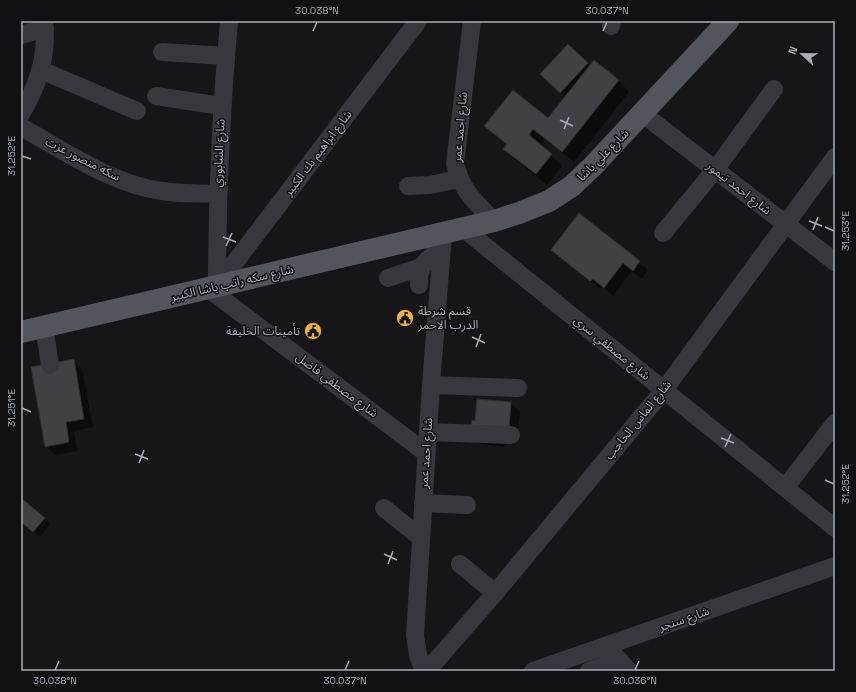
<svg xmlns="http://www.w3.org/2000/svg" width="856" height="692" viewBox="0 0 856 692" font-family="'Space Grotesk','Noto Sans Arabic',sans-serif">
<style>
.shadow{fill:#0007}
.building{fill:#404145;stroke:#303034}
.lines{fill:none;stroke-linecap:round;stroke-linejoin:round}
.minor{stroke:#37383d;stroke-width:18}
.major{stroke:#53555c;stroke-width:22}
.ticks{fill:none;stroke:#a8adb8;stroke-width:1.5}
.labels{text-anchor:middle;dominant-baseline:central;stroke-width:3;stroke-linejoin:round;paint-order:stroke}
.street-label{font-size:12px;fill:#a8adb8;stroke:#111113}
.poi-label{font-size:12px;fill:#a8adb8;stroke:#111113;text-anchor:start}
.neatline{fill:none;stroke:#a8adb8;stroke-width:1.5}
.ticks-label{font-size:10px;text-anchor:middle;fill:#a8adb8}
</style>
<rect width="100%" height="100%" fill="#161618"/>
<path class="shadow" d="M 568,46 L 590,66 L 618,80 L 629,92 L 574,162 L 545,139 L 540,146 L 562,166 L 547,185 L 516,160 L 505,149 L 508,145 L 486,126 L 548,119 L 566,97 L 541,74 Z
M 579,215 L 648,270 L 642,279 L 632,271 L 613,296 L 602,287 L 600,289 L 552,250 Z
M 73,360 L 82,369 L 93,427 L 74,431 L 77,451 L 55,455 L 46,446 Z
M 511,403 L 520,412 L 517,437 L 505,436 L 504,447 L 480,444 L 472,435 L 476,422 Z
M 21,499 L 50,524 L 40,537 L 21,521 Z"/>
<path class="building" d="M 568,44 L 588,63 L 560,93 L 540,74 Z
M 594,60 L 619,80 L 562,152 L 533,129 L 529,135 L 552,154 L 536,174 L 503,149 L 507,144 L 484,126 L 513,90 L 548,118 Z
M 579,213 L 640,261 L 633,271 L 623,263 L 604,288 L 593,279 L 590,281 L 551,250 Z
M 74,359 L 84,419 L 66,422 L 69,442 L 45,447 L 31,367 Z
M 477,399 L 511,402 L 509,429 L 471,436 L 472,420 L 475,421 Z
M 21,498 L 45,518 L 33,532 L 21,522 Z"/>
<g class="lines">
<path class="minor" d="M 472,21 L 455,164 C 462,191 475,202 494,221
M 611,26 L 612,21
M 21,35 L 45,28
M 162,52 L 226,56
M 41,70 L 137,111
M 156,96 L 221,106
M 21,114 C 38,86 48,55 44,21
M 643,114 L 835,262
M 21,127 C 65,151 111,184 162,191 C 180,194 199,193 217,194
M 408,186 L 430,185 L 459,179
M 464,229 L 835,528
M 663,233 L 715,170 L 774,89
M 388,278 L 421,267
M 419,285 C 418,265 427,259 442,248
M 217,286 L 418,21
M 217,286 C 217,197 221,109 229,21
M 209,289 L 426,453
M 44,326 L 50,365
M 431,385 L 518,388
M 428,432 L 511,435
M 785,488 L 835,423
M 423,503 L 467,505
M 384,508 L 421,538
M 460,564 L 495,593
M 606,646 L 629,671
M 424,671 L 418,655 L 415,635 L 431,385 L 443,234
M 427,671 L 495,593 L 664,390 L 835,157
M 533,671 L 835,566
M 589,671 L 619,660"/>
<path class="major" d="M 21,332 L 494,221 L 519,213 L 549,201 L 572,186 L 594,165 L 728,21"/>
</g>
<path class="ticks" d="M 313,31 L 317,22M 603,31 L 607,22M 560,120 L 573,126M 564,129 L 569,117M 22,156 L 31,159M 809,221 L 822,226M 825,227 L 834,231M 813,230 L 818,217M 223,237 L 236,242M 226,246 L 232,233M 472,337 L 485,343M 476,347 L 481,334M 22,408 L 31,412M 721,438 L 734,443M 725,447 L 731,434M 135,454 L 148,459M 139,463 L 144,450M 825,480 L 834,484M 384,554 L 397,560M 388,564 L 393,551M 55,670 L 59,661M 345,670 L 349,661M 635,670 L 639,661"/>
<defs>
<symbol id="civic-disc" viewBox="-11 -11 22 22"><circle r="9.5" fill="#f2b134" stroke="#111113"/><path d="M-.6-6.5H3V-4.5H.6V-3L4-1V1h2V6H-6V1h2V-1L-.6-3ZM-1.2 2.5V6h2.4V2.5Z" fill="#111"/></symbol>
</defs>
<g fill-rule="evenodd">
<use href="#civic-disc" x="395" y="308" width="20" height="20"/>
<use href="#civic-disc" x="303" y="321" width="20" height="20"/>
</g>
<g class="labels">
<g class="street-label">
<text transform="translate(460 127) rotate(-85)">شارع احمد عمر</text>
<text transform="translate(219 153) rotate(-87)">شارع الشابوري</text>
<text transform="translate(318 153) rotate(-53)">شارع ابراهيم بك الكبير</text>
<text transform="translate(603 155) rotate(-45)">شارع علي باشا</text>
<text transform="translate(83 159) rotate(27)">سكه منصور عزت</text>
<text transform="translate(739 188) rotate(38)">شارع احمد تيمور</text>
<text transform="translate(232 283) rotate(-13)">شارع سكه راتب باشا الكبير</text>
<text transform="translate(612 348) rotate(39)">شارع مصطفي سري</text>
<text transform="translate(337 385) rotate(37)">شارع مصطفي فاضل</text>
<text transform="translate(638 420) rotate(-51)">شارع الماس الحاجب</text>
<text transform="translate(426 453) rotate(-86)">شارع احمد عمر</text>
<text transform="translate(684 619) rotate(-19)">شارع سنجر</text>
</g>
<g class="poi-label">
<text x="418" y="311">قسم شرطة<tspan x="418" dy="14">الدرب الاحمر</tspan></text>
<text x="300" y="331" text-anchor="end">تأمينات الخليفة</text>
</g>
</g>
<rect width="856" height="692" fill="none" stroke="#111113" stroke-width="44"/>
<g transform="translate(802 54) rotate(292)" stroke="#111113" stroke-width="3" paint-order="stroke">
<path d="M0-3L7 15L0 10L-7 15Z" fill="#a8adb8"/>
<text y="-6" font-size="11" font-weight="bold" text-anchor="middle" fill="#a8adb8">N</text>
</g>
<rect x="22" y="22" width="812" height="648" class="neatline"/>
<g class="ticks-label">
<text x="317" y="14">30.038°N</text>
<text x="607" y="14">30.037°N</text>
<text transform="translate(11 156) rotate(-90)" y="4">31.252°E</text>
<text transform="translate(845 231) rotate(-90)" y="4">31.253°E</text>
<text transform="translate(11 408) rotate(-90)" y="4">31.251°E</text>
<text transform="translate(845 484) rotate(-90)" y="4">31.252°E</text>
<text x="55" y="684">30.038°N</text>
<text x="345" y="684">30.037°N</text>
<text x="635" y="684">30.036°N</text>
</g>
</svg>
